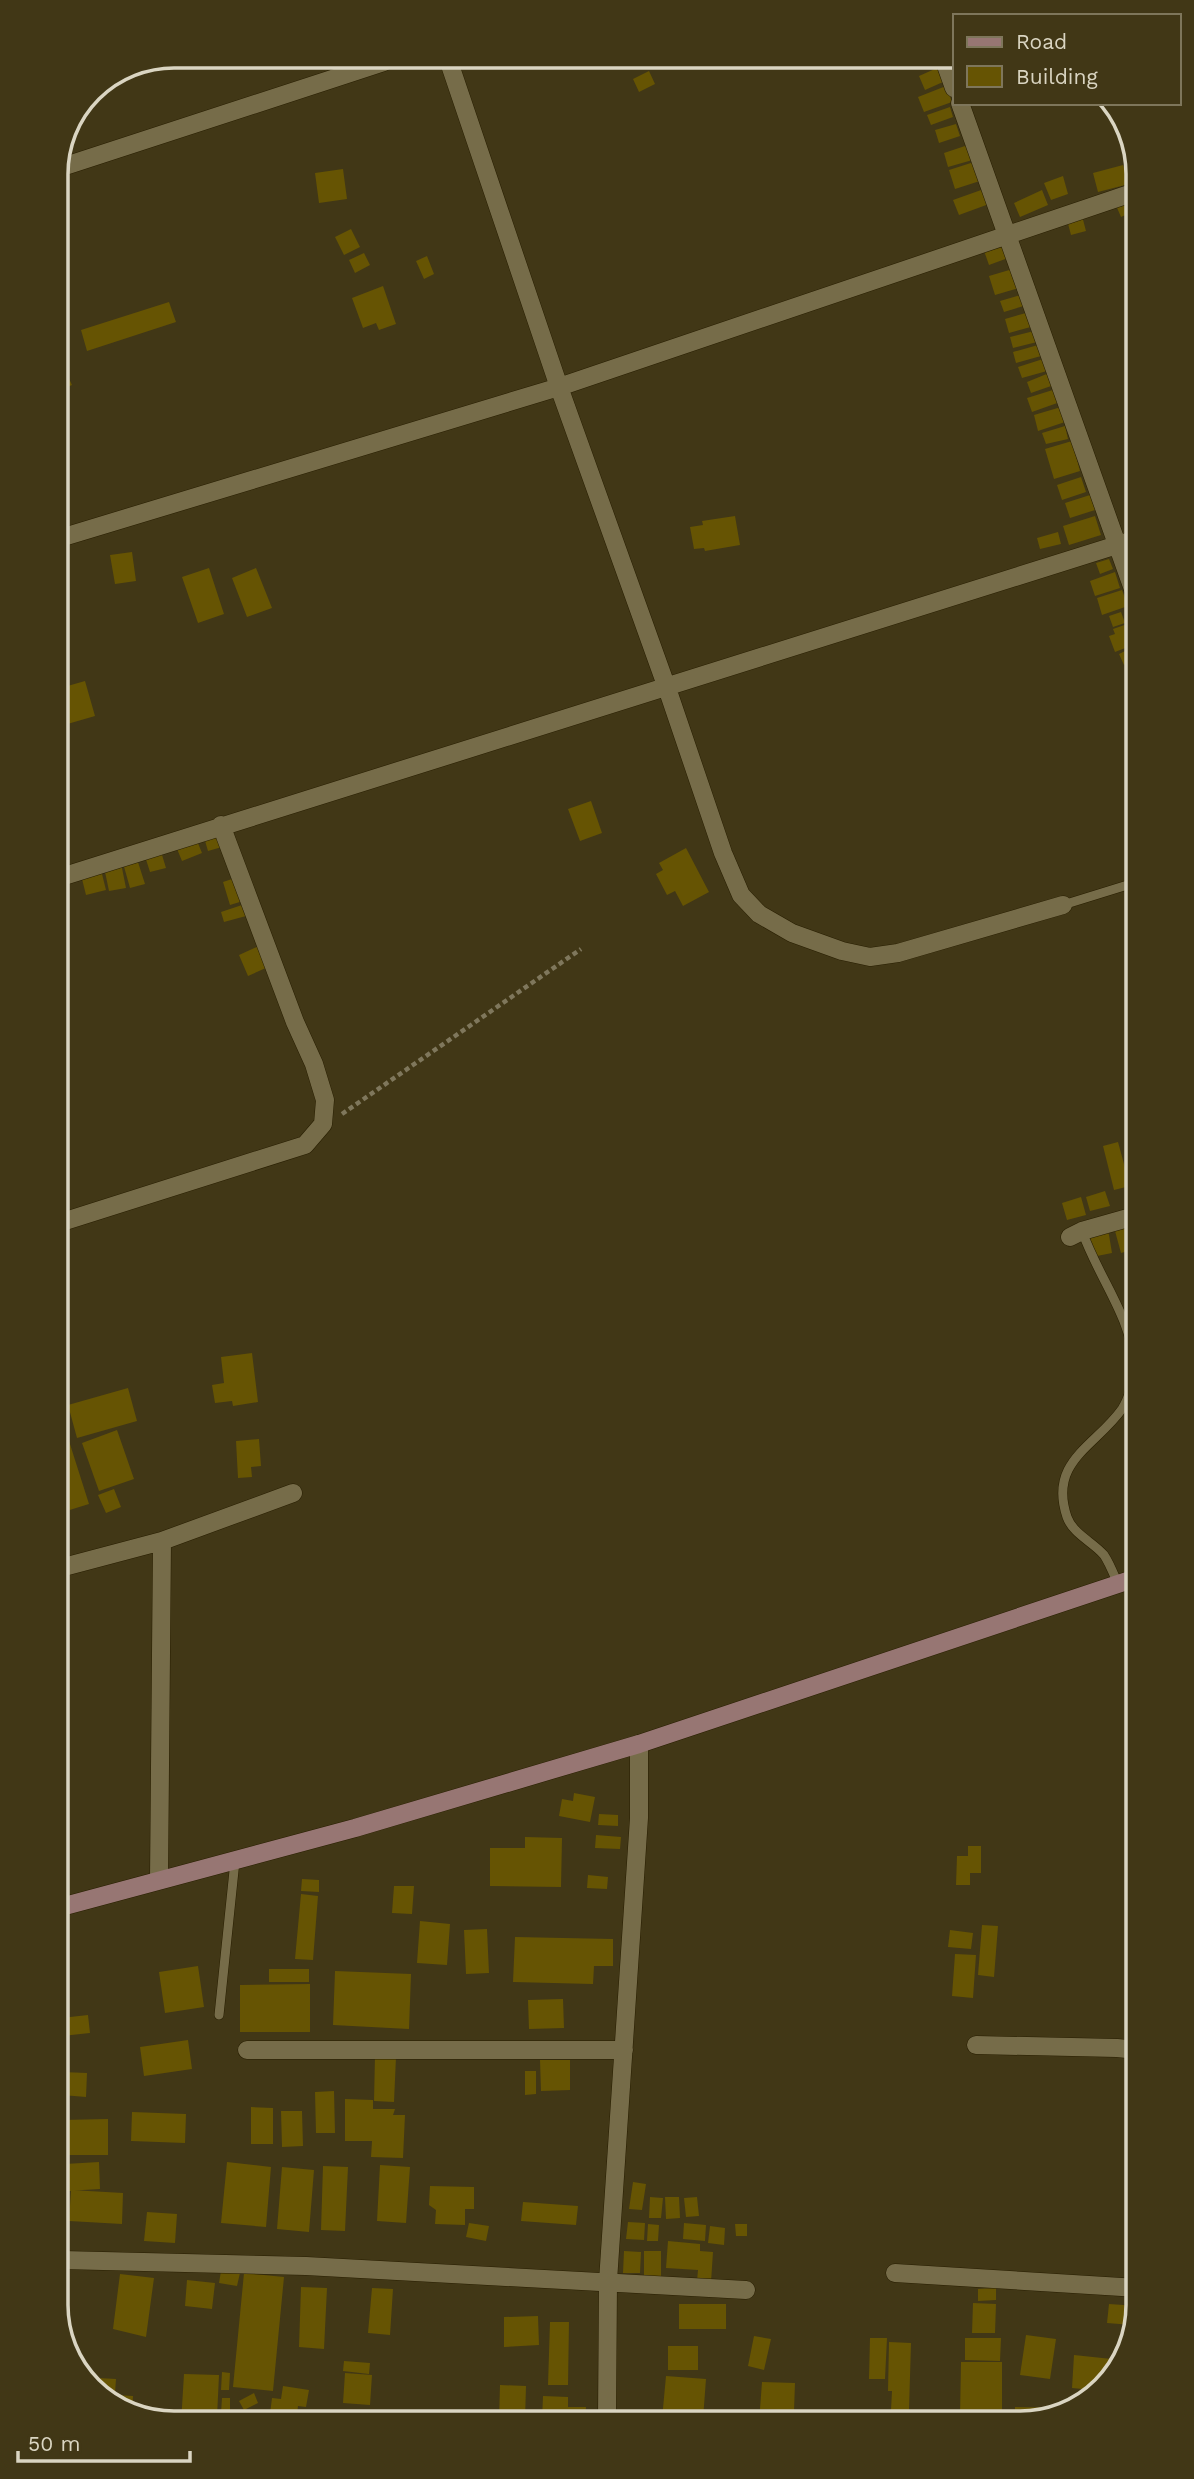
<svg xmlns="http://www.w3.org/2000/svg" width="1194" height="2479" viewBox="0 0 1194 2479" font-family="'Work Sans',sans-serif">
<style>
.building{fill:#665403}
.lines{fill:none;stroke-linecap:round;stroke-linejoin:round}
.lane-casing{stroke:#281e00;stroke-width:10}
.street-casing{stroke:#281e00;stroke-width:19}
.secondary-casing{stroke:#281e00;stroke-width:19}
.path{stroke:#7f775c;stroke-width:4.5;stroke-dasharray:5 3.5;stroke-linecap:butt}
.lane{stroke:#766c49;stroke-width:9}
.street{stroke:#766c49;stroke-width:18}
.secondary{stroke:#977673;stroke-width:18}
.rim{fill:none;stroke:#dad5c2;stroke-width:3.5}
</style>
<rect width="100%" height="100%" fill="#413716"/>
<path class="building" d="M 937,68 L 943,82 L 925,90 L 919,76 Z
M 649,71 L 655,84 L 639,92 L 633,79 Z
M 946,86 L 952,102 L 924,112 L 918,97 Z
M 950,107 L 953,117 L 931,125 L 927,115 Z
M 956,124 L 960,136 L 939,143 L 935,130 Z
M 971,144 L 976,159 L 948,167 L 944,153 Z
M 977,161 L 983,180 L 955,189 L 949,170 Z
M 1123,165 L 1129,184 L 1098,192 L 1093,173 Z
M 343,169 L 347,199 L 319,203 L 315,173 Z
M 1063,176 L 1068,194 L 1051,200 L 1044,183 Z
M 984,189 L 989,204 L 959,215 L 953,200 Z
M 1042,190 L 1048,205 L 1020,217 L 1014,203 Z
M 1128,198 L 1132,212 L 1121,217 L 1115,203 Z
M 1081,212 L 1086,231 L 1071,235 L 1066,216 Z
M 351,229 L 360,247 L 344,255 L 335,237 Z
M 1001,241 L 1008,258 L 989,265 L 983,248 Z
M 364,253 L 370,265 L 355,273 L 349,260 Z
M 427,256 L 434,274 L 424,279 L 416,261 Z
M 1016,268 L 1022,287 L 995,295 L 989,276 Z
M 383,286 L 396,324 L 379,330 L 376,323 L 363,328 L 352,298 Z
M 1024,294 L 1027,305 L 1004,312 L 1000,301 Z
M 169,302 L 176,322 L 87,351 L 81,330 Z
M 1033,311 L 1038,325 L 1009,333 L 1005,319 Z
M 1034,331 L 1037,342 L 1013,348 L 1010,337 Z
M 1038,345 L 1041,356 L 1016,363 L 1013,352 Z
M 1043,359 L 1047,371 L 1022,378 L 1018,367 Z
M 61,362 L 72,385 L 57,392 L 57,364 Z
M 1049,373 L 1054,385 L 1031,393 L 1027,382 Z
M 1056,389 L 1060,402 L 1032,412 L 1027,398 Z
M 1061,407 L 1065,422 L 1038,431 L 1034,415 Z
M 1065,426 L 1068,439 L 1046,444 L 1042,433 Z
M 1072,441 L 1080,471 L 1054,479 L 1045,449 Z
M 1081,477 L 1086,492 L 1062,500 L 1057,485 Z
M 1090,495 L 1095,510 L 1070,518 L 1065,503 Z
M 735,516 L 740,545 L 705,551 L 704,548 L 694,549 L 690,527 L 703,525 L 702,521 Z
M 1095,516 L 1101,535 L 1069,545 L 1063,526 Z
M 1058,532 L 1061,544 L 1040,549 L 1037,538 Z
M 132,552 L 136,581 L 115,584 L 110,555 Z
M 1109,559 L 1113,569 L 1100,574 L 1096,563 Z
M 209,568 L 224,614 L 198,623 L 182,577 Z
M 256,568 L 272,608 L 247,617 L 232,578 Z
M 1115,572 L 1120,588 L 1095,596 L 1090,581 Z
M 1122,590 L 1128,606 L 1102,615 L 1097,598 Z
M 1121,612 L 1125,623 L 1113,627 L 1109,616 Z
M 1133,622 L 1133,645 L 1115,652 L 1109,636 L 1115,634 L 1113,629 Z
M 1133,647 L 1133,668 L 1131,661 L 1124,665 L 1119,654 Z
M 85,681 L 95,716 L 64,725 L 58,698 L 67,696 L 64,687 Z
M 591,801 L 602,833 L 580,841 L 568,809 Z
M 218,830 L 222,847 L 208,851 L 203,834 Z
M 195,836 L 202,853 L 182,861 L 175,844 Z
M 159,845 L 166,868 L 150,872 L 143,850 Z
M 686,848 L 709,892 L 683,906 L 675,891 L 667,895 L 656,874 L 663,870 L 659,863 Z
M 137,859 L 145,884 L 130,888 L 123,863 Z
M 121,863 L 126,888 L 109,891 L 104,867 Z
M 100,866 L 106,890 L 86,895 L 80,871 Z
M 235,878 L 243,901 L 230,905 L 223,882 Z
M 242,905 L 246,916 L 224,922 L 221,912 Z
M 259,946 L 268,967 L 248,976 L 239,955 Z
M 1118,1142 L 1130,1186 L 1114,1190 L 1103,1146 Z
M 1105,1191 L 1110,1206 L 1090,1211 L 1086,1197 Z
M 1081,1197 L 1086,1215 L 1067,1220 L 1062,1203 Z
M 1135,1225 L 1135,1249 L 1121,1253 L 1115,1231 Z
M 1108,1229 L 1112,1253 L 1092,1257 L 1087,1233 Z
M 252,1353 L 258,1402 L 233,1406 L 232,1401 L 215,1403 L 212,1385 L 224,1383 L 221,1357 Z
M 128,1388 L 137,1421 L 77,1438 L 68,1405 Z
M 117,1430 L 134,1479 L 99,1491 L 82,1443 Z
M 259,1439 L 261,1466 L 251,1467 L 252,1477 L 238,1478 L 236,1441 Z
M 69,1441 L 89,1504 L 60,1513 L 60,1444 Z
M 114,1489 L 121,1507 L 106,1513 L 98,1495 Z
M 574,1793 L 595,1797 L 590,1822 L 559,1816 L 562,1799 L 573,1801 Z
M 599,1814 L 618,1815 L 618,1826 L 598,1825 Z
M 596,1835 L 621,1837 L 620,1849 L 595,1848 Z
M 525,1837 L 562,1838 L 561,1887 L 490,1886 L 490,1848 L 525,1848 Z
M 968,1846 L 981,1846 L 981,1873 L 970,1873 L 970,1885 L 956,1885 L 957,1856 L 968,1856 Z
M 588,1875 L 608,1877 L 607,1889 L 587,1888 Z
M 302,1879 L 319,1880 L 319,1892 L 301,1891 Z
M 394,1886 L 414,1886 L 412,1914 L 392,1913 Z
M 301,1894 L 318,1896 L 313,1960 L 295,1959 Z
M 420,1921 L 450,1924 L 447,1965 L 417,1963 Z
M 982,1925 L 998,1926 L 994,1977 L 978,1975 Z
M 487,1929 L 489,1973 L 466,1974 L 464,1930 Z
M 950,1930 L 973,1933 L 971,1949 L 948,1947 Z
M 515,1937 L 613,1939 L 613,1966 L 594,1966 L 593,1984 L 513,1982 Z
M 955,1954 L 976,1955 L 973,1998 L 952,1996 Z
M 198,1966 L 204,2007 L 165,2013 L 159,1972 Z
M 269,1969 L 309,1969 L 309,1982 L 269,1982 Z
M 335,1971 L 411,1974 L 409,2029 L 333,2025 Z
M 310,1984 L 310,2032 L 240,2032 L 240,1985 Z
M 563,1999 L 564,2028 L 529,2029 L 528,2000 Z
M 88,2015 L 90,2033 L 62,2036 L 61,2018 Z
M 188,2040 L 192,2069 L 144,2076 L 140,2047 Z
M 375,2056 L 396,2057 L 394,2102 L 374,2101 Z
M 540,2060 L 570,2060 L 570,2090 L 541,2091 Z
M 525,2071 L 536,2071 L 536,2094 L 525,2095 Z
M 62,2072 L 87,2073 L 86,2097 L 62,2095 Z
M 334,2091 L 335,2133 L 316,2133 L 315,2092 Z
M 345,2099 L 373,2100 L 373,2109 L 395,2109 L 393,2115 L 405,2115 L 403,2158 L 371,2157 L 372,2141 L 345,2141 Z
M 251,2107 L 273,2108 L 273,2144 L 251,2144 Z
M 281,2111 L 302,2111 L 303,2146 L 282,2147 Z
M 132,2112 L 186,2114 L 185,2143 L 131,2141 Z
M 108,2119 L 108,2155 L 62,2155 L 62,2120 Z
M 99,2162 L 100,2189 L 66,2191 L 65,2164 Z
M 227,2162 L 271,2167 L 266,2227 L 221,2223 Z
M 380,2165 L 410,2167 L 406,2223 L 377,2221 Z
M 323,2166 L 348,2167 L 345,2231 L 321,2230 Z
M 282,2167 L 314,2170 L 309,2232 L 277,2229 Z
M 633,2182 L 646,2184 L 642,2210 L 629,2209 Z
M 430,2186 L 474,2187 L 474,2209 L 465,2209 L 465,2225 L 435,2224 L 436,2210 L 429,2205 Z
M 71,2190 L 123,2193 L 122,2224 L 69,2221 Z
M 650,2197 L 663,2198 L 661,2218 L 649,2218 Z
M 665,2197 L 679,2197 L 680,2218 L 666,2219 Z
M 697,2197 L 699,2216 L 686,2217 L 684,2198 Z
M 523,2202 L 578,2206 L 576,2225 L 521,2221 Z
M 147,2212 L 177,2214 L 175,2243 L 144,2241 Z
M 628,2222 L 645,2223 L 644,2240 L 626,2239 Z
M 469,2223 L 489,2226 L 486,2241 L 466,2237 Z
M 684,2223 L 706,2225 L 705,2241 L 683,2239 Z
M 648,2224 L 659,2225 L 658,2241 L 647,2241 Z
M 735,2224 L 747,2224 L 747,2236 L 736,2236 Z
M 710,2226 L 725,2228 L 724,2245 L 708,2243 Z
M 668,2241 L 700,2244 L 700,2251 L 713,2252 L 711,2282 L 697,2281 L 698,2270 L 666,2268 Z
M 624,2251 L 641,2252 L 640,2273 L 623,2273 Z
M 644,2251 L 661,2251 L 661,2276 L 644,2277 Z
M 221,2271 L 240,2273 L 237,2286 L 219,2283 Z
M 244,2273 L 284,2277 L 273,2391 L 233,2387 Z
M 120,2274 L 154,2278 L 146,2337 L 113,2329 Z
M 187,2280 L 215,2283 L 212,2309 L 185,2306 Z
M 301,2287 L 327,2288 L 324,2349 L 299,2347 Z
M 372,2288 L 393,2289 L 390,2335 L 368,2333 Z
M 996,2288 L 996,2300 L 978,2301 L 978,2289 Z
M 973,2303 L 996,2304 L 995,2333 L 972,2333 Z
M 679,2304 L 726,2304 L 726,2329 L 679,2329 Z
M 1109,2304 L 1138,2306 L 1132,2325 L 1107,2323 Z
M 538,2316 L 539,2345 L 504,2347 L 504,2317 Z
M 550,2322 L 569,2322 L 568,2385 L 548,2385 Z
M 1026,2335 L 1056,2339 L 1050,2379 L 1020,2375 Z
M 754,2336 L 771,2339 L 764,2370 L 748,2366 Z
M 870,2338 L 887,2338 L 885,2379 L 869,2379 Z
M 965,2338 L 1001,2338 L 1000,2361 L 965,2360 Z
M 889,2342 L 911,2343 L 909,2410 L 891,2410 L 892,2391 L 888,2391 Z
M 668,2346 L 698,2346 L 698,2370 L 668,2370 Z
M 1074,2355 L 1121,2360 L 1118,2371 L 1093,2390 L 1072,2388 Z
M 344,2361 L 370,2363 L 369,2374 L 343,2371 Z
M 961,2362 L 1002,2362 L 1002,2417 L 960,2417 Z
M 222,2372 L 230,2373 L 229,2390 L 221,2390 Z
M 345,2373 L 372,2375 L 370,2405 L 343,2403 Z
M 184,2374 L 219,2375 L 217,2417 L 205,2416 L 204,2422 L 181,2423 Z
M 666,2376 L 706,2379 L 703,2419 L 662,2419 Z
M 98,2378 L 116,2379 L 115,2393 L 97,2391 Z
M 762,2382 L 795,2383 L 794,2411 L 760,2409 Z
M 500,2385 L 526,2386 L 525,2420 L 499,2420 Z
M 283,2386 L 309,2390 L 306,2407 L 298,2406 L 296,2422 L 269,2422 L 272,2398 L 281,2399 Z
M 254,2393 L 258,2403 L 244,2410 L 239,2401 Z
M 99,2394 L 133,2396 L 132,2410 L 102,2398 Z
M 543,2396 L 568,2397 L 568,2407 L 586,2407 L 585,2420 L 542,2420 Z
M 222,2398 L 230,2398 L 230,2413 L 221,2413 Z
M 1015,2407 L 1070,2408 L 1058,2417 L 1015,2417 Z"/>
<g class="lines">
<defs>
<path id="lane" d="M 1063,905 L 1134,883
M 1082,1231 C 1099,1279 1130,1314 1135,1366
M 1118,1584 C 1114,1575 1110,1564 1104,1555 C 1093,1542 1073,1534 1067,1517 C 1048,1461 1096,1446 1122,1409 C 1130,1397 1133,1382 1135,1368
M 219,2015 L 235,1861
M 1120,2348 L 1125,2349"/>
<path id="street" d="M 943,57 L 954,88
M 449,62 L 559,387 L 667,688 L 723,853 L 741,895 L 759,914 L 792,933 L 842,951 L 870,957 L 898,953 L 1063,905
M 960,103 L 1133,589
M 56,169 L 384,62
M 57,539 L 559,387 L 1132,193
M 58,878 L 1133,540
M 59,1223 L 305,1145 L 323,1124 L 325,1100 L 314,1064 L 295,1022 L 221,825
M 1070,1237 L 1082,1231 L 1135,1216
M 60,1568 L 162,1541 L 293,1493
M 159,1880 L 162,1541
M 976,2045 L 1117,2048 L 1137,2050
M 247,2050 L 624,2050
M 62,2260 L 306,2266 L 746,2290
M 895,2273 L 1138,2288
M 607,2420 L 608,2281 L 639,1818 L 639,1744"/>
<path id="secondary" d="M 61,1907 L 355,1828 L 639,1744 L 1136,1578"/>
</defs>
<use href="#lane" class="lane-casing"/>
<use href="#street" class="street-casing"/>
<use href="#secondary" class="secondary-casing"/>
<path class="path" d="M 342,1114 L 581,949"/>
<use href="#lane" class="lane"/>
<use href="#street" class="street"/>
<use href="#secondary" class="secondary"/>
</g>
<path d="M0 0H1194V2479H0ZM174 68H1020A106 106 0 0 1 1126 174V2305A106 106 0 0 1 1020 2411H174A106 106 0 0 1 68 2305V174A106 106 0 0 1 174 68Z" fill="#413716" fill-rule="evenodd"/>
<path class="rim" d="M174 68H1020A106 106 0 0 1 1126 174V2305A106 106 0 0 1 1020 2411H174A106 106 0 0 1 68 2305V174A106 106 0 0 1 174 68Z"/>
<rect x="953" y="14" width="228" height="91" fill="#413716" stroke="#7e765b" stroke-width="2"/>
<rect x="967" y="37" width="35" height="10" fill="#977673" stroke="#7e765b" stroke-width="2"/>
<text x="1016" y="49" font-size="21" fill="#dad5c2">Road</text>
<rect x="967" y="66" width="35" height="21" fill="#665403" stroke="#7e765b" stroke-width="2"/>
<text x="1016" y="84" font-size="21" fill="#dad5c2">Building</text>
<path d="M18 2451v10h172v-10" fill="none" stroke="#dad5c2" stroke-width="3.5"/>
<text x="28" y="2451" font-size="21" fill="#dad5c2" stroke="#413716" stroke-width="5" paint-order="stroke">50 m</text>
</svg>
